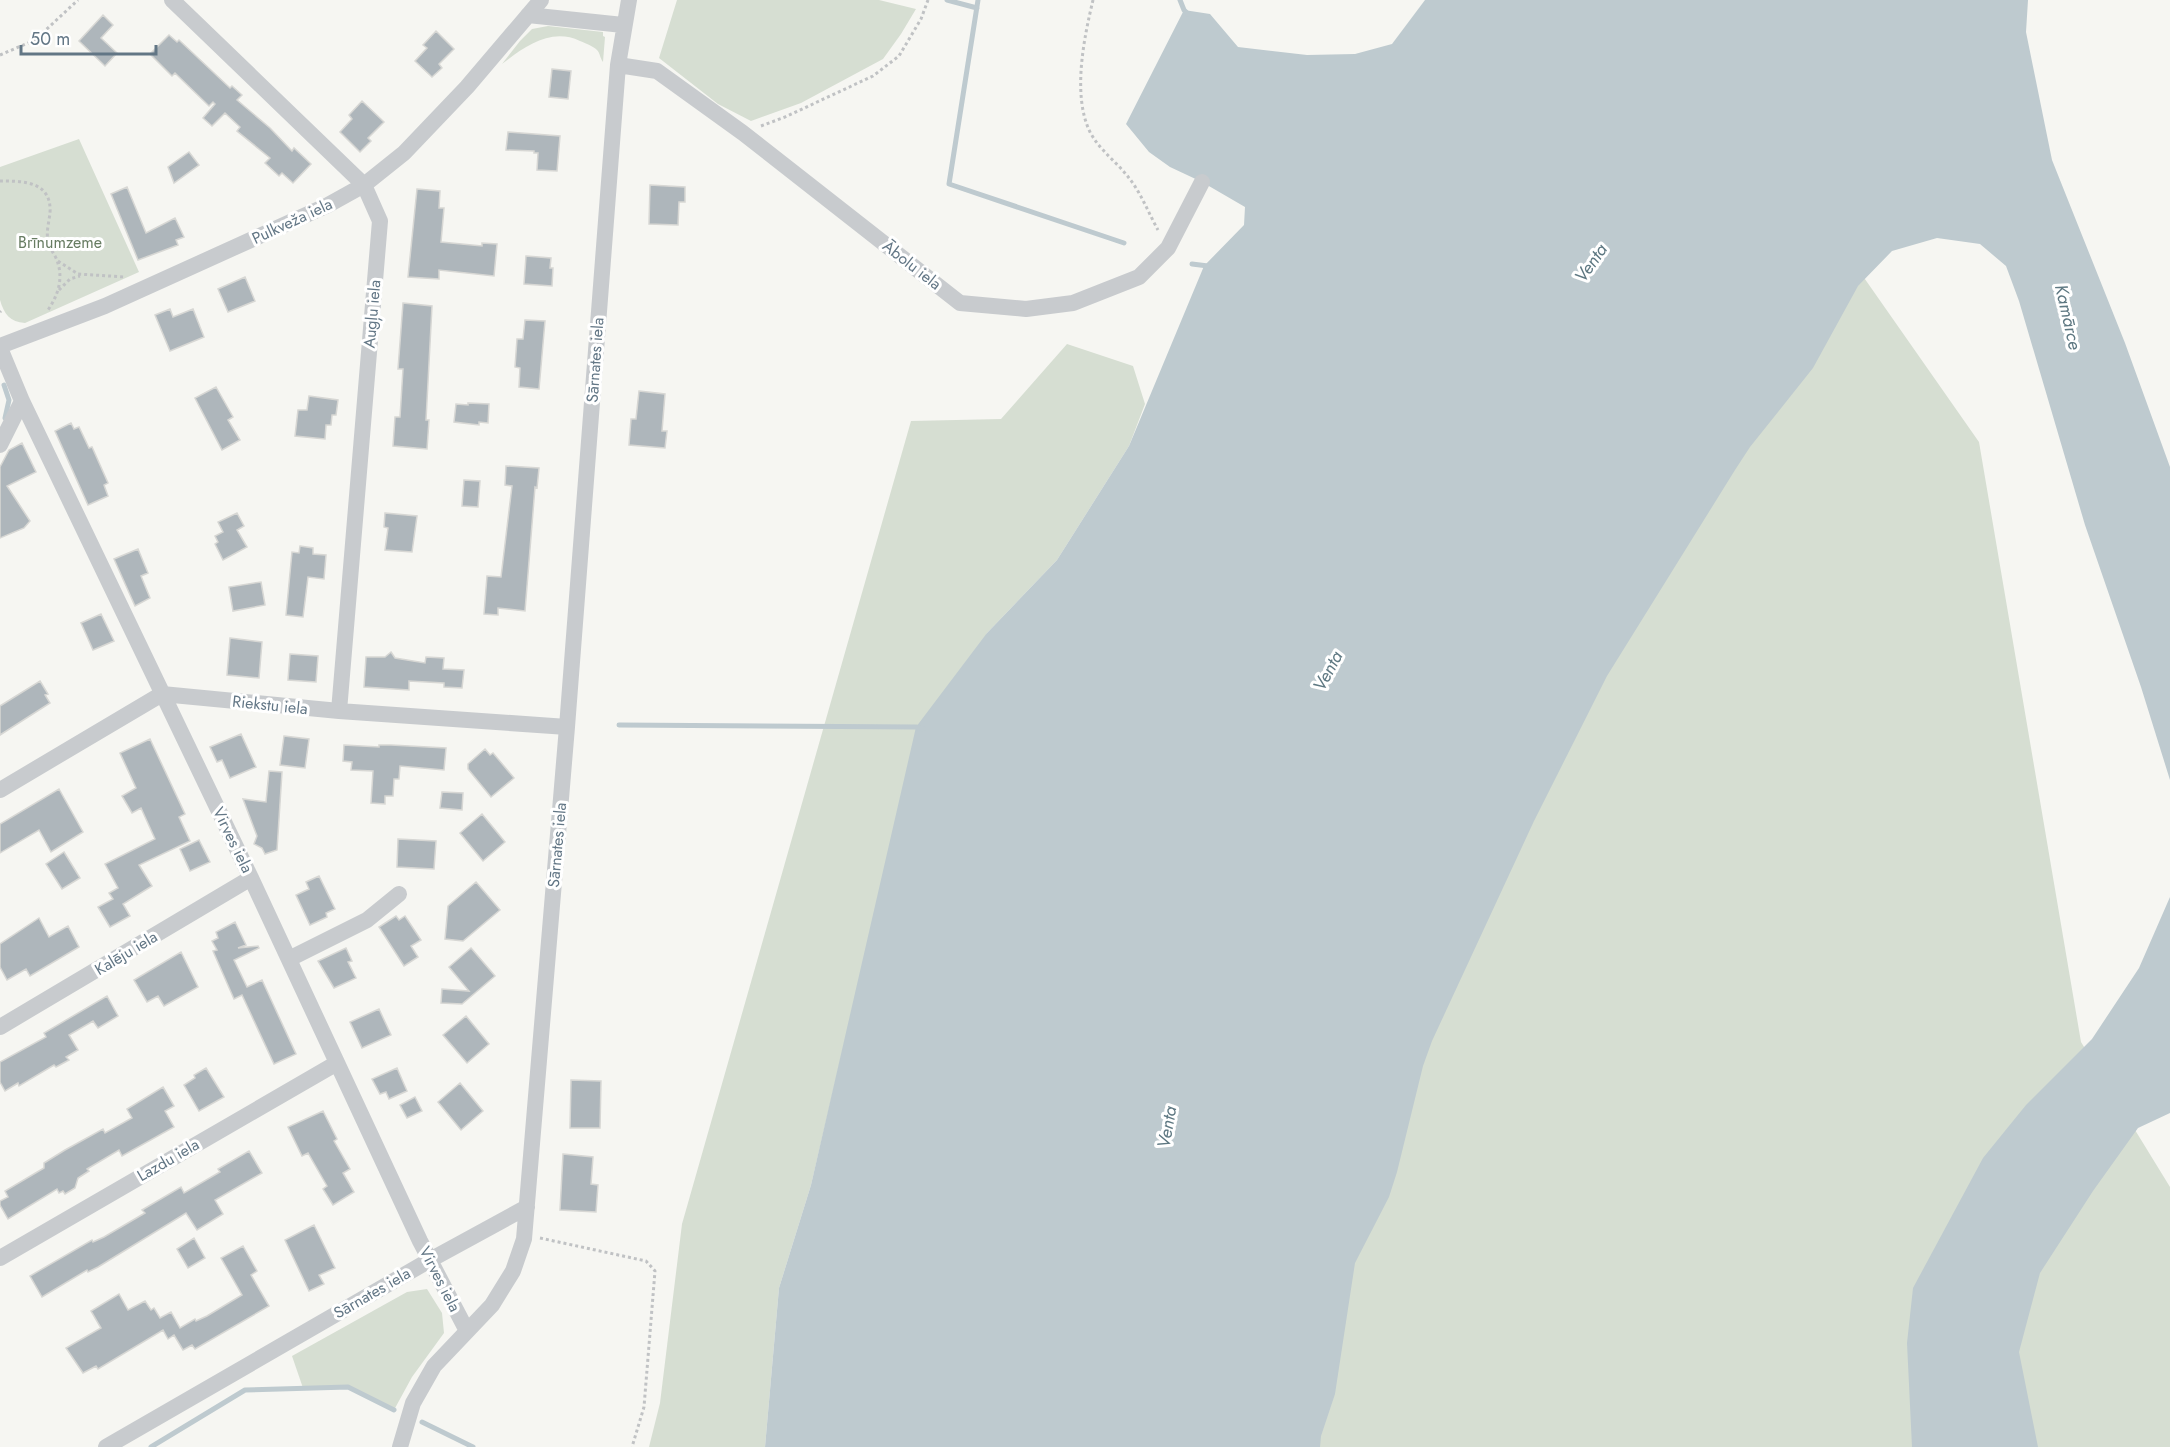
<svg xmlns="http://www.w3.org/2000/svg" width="2170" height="1447" viewBox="0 0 2170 1447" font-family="Jost,sans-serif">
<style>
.green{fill:#d6ded2}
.water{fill:#becacf}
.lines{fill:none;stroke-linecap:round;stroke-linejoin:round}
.stream{stroke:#becacf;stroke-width:5}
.building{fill:#aeb6bb;stroke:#d7d7d4;stroke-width:1.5}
.path{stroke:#c0c2c4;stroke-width:3;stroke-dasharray:3 3;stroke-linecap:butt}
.minor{stroke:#c8cbce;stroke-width:16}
.labels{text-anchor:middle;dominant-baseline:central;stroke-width:6;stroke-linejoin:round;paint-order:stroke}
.street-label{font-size:16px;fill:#627685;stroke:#fff}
.park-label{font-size:16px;fill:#677c62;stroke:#fff}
.water-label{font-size:18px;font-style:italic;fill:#5e7882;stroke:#fff}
</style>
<rect width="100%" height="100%" fill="#f6f6f2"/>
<path class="green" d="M 677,0 L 879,0 L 916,9 L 901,34 L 883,59 L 801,103 L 751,121 L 718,104 L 659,58 Z
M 548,26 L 603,32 L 603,36 L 605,37 L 603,62 C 600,58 600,53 597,50 C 593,46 585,43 580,41 C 551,27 524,47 502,64 L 520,41 L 532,29 Z
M 1762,132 L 1979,442 L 2081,1042 L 2170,1187 L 2170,1447 L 1170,1447 Z
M 79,139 L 139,272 L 25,323 C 10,322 4,314 0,300 L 0,167 Z
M 1067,344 L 1133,366 L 1145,404 L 1129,446 L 1057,560 L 987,633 L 861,972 L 811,1185 L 779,1288 L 765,1447 L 649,1447 L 660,1403 L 682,1224 L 911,421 L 1001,419 Z
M 427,1289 L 442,1313 L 444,1333 L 412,1377 L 394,1410 L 348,1387 L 303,1388 L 292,1356 L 407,1292 Z"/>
<path class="water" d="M 1425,0 L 2028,0 L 2026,32 L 2052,160 L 2125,343 L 2170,467 L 2170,780 L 2141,687 L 2085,525 L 2019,301 L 2006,266 L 1980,244 L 1937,238 L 1892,251 L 1858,286 L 1813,368 L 1750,447 L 1735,470 L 1607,676 L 1534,821 L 1432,1041 L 1423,1066 L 1397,1172 L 1389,1197 L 1355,1263 L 1335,1394 L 1321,1436 L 1320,1447 L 765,1447 L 779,1288 L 811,1185 L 916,727 L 987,633 L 1057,560 L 1129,446 L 1204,266 L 1244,225 L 1245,207 L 1202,182 L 1170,167 L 1149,152 L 1126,124 L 1184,10 L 1210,14 L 1238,47 L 1307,55 L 1355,54 L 1392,44 Z
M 2170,897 L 2170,1113 L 2138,1128 L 2093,1191 L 2040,1273 L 2019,1352 L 2038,1447 L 1912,1447 L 1907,1343 L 1913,1288 L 1983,1158 L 2026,1105 L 2092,1039 L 2139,968 Z"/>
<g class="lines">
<path class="stream" d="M 947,0 L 977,8
M 978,0 L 949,184 L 1124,243
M 1180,0 L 1184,10 L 1188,14
M 1192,264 L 1208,266
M 4,385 L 9,400 L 5,418
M 619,725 L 916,727 L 923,729
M 422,1422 L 473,1447
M 151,1447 L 245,1390 L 348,1387 L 394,1410"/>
</g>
<path class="building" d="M 103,15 L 113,25 L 101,38 L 117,53 L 105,66 L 79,41 Z
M 436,31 L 454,49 L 439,64 L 442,68 L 432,77 L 415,61 L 427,48 L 423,45 Z
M 169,35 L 177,42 L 179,40 L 230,88 L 232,86 L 242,95 L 237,100 L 270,128 L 292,151 L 294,148 L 311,164 L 293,183 L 282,173 L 279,176 L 265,163 L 270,158 L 237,131 L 240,127 L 225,113 L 212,126 L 203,118 L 215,104 L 213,102 L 209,106 L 175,73 L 172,76 L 150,54 Z
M 552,69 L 571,71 L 568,99 L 549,97 Z
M 362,101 L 384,122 L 368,138 L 371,141 L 360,152 L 340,132 L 352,119 L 349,115 Z
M 508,132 L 560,136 L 557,171 L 537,170 L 538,153 L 534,153 L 534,151 L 506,150 Z
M 189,152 L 199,165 L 174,183 L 168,167 Z
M 650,185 L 685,187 L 685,202 L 679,202 L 678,225 L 649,224 Z
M 127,187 L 146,233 L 175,218 L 184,237 L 176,240 L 178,245 L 138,260 L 111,194 Z
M 417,189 L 440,191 L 439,208 L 444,208 L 441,242 L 482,246 L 482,243 L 497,244 L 494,276 L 439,270 L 439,279 L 408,277 Z
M 526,256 L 551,258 L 550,268 L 553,268 L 552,286 L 524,284 Z
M 245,277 L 255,301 L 228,312 L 218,289 Z
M 403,303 L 432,306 L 426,420 L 429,420 L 427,449 L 393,446 L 395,417 L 400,417 L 403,369 L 398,369 Z
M 170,309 L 173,317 L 193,309 L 204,337 L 170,351 L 155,315 Z
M 525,320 L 545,321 L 539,389 L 519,387 L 520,368 L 515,367 L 517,339 L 523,339 Z
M 216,387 L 233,417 L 228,420 L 240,440 L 222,450 L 195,398 Z
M 639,391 L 665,394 L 662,431 L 667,431 L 665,448 L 629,445 L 631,419 L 636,419 Z
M 309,396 L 338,400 L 336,415 L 332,415 L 331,425 L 326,425 L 325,439 L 295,436 L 298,410 L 307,410 Z
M 468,403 L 489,404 L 488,423 L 479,422 L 479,425 L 454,422 L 456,404 L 468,405 Z
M 71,423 L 74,429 L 79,427 L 89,448 L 92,447 L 108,483 L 104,485 L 108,496 L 88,505 L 55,431 Z
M 22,443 L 36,472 L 7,486 L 30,521 L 24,528 L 0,538 L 0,467 L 9,450 Z
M 506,466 L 539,468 L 537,488 L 535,487 L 525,611 L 498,608 L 498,615 L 484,614 L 487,576 L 501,577 L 512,486 L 505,485 Z
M 464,480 L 480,481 L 478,507 L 462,506 Z
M 237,513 L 244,526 L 237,530 L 247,547 L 223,560 L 215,544 L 218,542 L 215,536 L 223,532 L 218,522 Z
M 385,513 L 417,516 L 412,552 L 385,550 L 388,528 L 384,527 Z
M 300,546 L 313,548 L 313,554 L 326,555 L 324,579 L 308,577 L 303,617 L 286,615 L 292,552 L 299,553 Z
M 138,549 L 148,573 L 141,576 L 150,598 L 135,606 L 114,559 Z
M 261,582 L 265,605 L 233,611 L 229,587 Z
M 101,614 L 114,641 L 93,650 L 81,623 Z
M 230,638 L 262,642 L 259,678 L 227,675 Z
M 391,652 L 395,658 L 425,663 L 426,657 L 444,658 L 443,669 L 464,670 L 462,688 L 444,687 L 444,683 L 409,681 L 409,690 L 364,687 L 366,657 L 385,657 Z
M 290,654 L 318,656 L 316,682 L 288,680 Z
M 40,681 L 48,694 L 45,695 L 50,703 L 0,735 L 0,706 Z
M 241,734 L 256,767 L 230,778 L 222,760 L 217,762 L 210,747 Z
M 284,736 L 309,739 L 305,768 L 280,765 Z
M 150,739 L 185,814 L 179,817 L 190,841 L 139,865 L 152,886 L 123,904 L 130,916 L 110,927 L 98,907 L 113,899 L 109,893 L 118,888 L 105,864 L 155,839 L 141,808 L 132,813 L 122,796 L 136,788 L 120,753 Z
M 344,745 L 379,747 L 379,745 L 391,745 L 446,748 L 444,770 L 400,766 L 399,779 L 394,779 L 393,796 L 385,796 L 385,804 L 371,803 L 373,771 L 351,770 L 352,762 L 343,761 Z
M 485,749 L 490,755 L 493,753 L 514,778 L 491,797 L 468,769 L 468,764 Z
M 269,771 L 282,772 L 277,850 L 265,854 L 262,848 L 254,844 L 257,836 L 243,799 L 266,802 Z
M 59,789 L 83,832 L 51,852 L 39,830 L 0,853 L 0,824 Z
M 442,792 L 463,793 L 462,810 L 440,808 Z
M 482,814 L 505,842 L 483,861 L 460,833 Z
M 398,839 L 436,841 L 434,869 L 397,867 Z
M 199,840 L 210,862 L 190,871 L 180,849 Z
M 64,852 L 80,878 L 62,889 L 46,864 Z
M 319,876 L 335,909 L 326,913 L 327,917 L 310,925 L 296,895 L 309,889 L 306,882 Z
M 476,882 L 500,910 L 463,941 L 445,939 L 448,906 Z
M 396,916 L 399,920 L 405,916 L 421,940 L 411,946 L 418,957 L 404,966 L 379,927 Z
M 39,918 L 49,937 L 68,926 L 79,947 L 30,976 L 26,969 L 7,980 L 0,967 L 0,944 Z
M 235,922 L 246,945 L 238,948 L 258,946 L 259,948 L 234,960 L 247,987 L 262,980 L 296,1054 L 274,1064 L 242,995 L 234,999 L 213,951 L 217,950 L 212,941 L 218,938 L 216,932 Z
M 346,948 L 352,961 L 348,962 L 356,978 L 334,988 L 318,961 Z
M 471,948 L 495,976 L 462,1004 L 441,1003 L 442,989 L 469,991 L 449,967 Z
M 181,952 L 198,987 L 164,1006 L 158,996 L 147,1002 L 134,980 Z
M 107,996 L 118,1016 L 98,1028 L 93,1021 L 69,1035 L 78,1050 L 66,1057 L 69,1060 L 56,1067 L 54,1065 L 19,1086 L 18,1083 L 5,1091 L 0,1082 L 0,1062 L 46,1037 L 44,1033 Z
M 379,1009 L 391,1035 L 362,1048 L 350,1022 Z
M 466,1016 L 489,1044 L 467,1063 L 443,1035 Z
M 206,1068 L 224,1097 L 199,1111 L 184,1085 L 195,1078 L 194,1075 Z
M 397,1068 L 407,1091 L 389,1099 L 386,1092 L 380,1094 L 372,1079 Z
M 571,1080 L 601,1081 L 600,1128 L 570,1128 Z
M 460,1083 L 483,1111 L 461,1130 L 438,1102 Z
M 163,1087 L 174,1106 L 165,1111 L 174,1127 L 122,1156 L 119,1150 L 87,1169 L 89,1171 L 78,1178 L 75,1188 L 65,1194 L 63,1191 L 59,1193 L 57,1189 L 8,1219 L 0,1205 L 0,1201 L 8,1197 L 5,1191 L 44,1168 L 44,1163 L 65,1150 L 103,1129 L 105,1133 L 132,1118 L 127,1109 Z
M 415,1097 L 422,1111 L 407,1118 L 400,1105 Z
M 323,1111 L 337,1139 L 334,1141 L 350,1169 L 343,1173 L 354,1192 L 333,1205 L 323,1189 L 327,1186 L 308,1153 L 302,1156 L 288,1127 Z
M 249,1151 L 262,1173 L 215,1200 L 223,1214 L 197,1230 L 186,1213 L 98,1267 L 88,1272 L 87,1270 L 42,1297 L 30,1276 L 92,1240 L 93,1242 L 104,1237 L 145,1213 L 142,1210 L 181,1187 L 184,1193 L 220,1172 L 218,1169 Z
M 563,1154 L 593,1157 L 591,1184 L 598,1185 L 596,1212 L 560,1210 Z
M 314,1225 L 335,1268 L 319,1275 L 324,1284 L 309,1291 L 285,1240 Z
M 194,1238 L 205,1258 L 188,1268 L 177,1249 Z
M 243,1246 L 257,1271 L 251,1275 L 269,1306 L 195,1349 L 192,1345 L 183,1350 L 174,1335 L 168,1339 L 163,1330 L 98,1369 L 96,1366 L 83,1373 L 66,1348 L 101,1328 L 91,1311 L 119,1294 L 128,1310 L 145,1301 L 151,1310 L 154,1308 L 160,1318 L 171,1312 L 180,1328 L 195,1319 L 196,1321 L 207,1316 L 242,1295 L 221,1258 Z"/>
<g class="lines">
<path class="path" d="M 1093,0 C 1084,38 1072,95 1090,132 C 1100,151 1117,162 1129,178 C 1141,193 1149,214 1158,230
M 0,55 L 35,40 L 78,0
M 761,126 L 785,117 L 873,76 L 899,56 L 921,19 L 928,0
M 0,181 C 23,181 52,181 50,213 C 49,222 46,232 48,241 C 49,247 53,252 56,258 C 64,276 59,294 48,310
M 58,261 L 78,274 L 125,277
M 59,290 L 70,279 L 80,276
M 0,312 L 1,311
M 540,1238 L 646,1261 L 655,1271 L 644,1407 L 632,1447"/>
<path class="minor" d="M 172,0 L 364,185 L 380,221 L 339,711
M 528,15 L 623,25
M 618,65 L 657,71 L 743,133 L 960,303 L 1026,309 L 1073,303 L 1139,277 L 1168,248 L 1202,182
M 0,346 L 105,306 L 328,205 L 364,185 L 404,153 L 467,87 L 541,0
M 0,348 L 22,401 L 251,878 L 420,1241 L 467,1331
M 0,445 L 22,401
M 0,790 L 162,694 L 339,711 L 567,727
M 289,959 L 367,920 L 399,894
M 0,1027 L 251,878
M 0,1258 L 337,1063
M 106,1447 L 430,1260 L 527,1207
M 400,1447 L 413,1403 L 434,1366 L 492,1305 L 513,1271 L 524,1239 L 567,727 L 618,65 L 629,0"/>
</g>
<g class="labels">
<g class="street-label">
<text transform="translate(292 221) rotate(-25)">Pulkveža iela</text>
<text transform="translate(912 265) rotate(38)">Ābolu iela</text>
<text transform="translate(372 314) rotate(-85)">Augļu iela</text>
<text transform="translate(595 360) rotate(-86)">Sārnates iela</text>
<text transform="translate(270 705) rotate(6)">Riekstu iela</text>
<text transform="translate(233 840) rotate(64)">Virves iela</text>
<text transform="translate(557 845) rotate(-85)">Sārnates iela</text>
<text transform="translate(126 953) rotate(-31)">Kalēju iela</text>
<text transform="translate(168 1160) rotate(-30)">Lazdu iela</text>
<text transform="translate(440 1279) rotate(63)">Virves iela</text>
<text transform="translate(372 1293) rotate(-30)">Sārnates iela</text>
</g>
<g class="park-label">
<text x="60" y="242">Brīnumzeme</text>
</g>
<g class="water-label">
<text transform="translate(1591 263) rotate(-55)">Venta</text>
<text transform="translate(2068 317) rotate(77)">Kamārce</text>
<text transform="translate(1328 671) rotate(-62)">Venta</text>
<text transform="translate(1167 1127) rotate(-80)">Venta</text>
</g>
</g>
<path d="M21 45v9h135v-9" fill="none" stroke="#627685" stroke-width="3"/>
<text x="30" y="45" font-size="18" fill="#627685" stroke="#ffffff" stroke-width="4.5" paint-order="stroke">50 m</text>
</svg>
